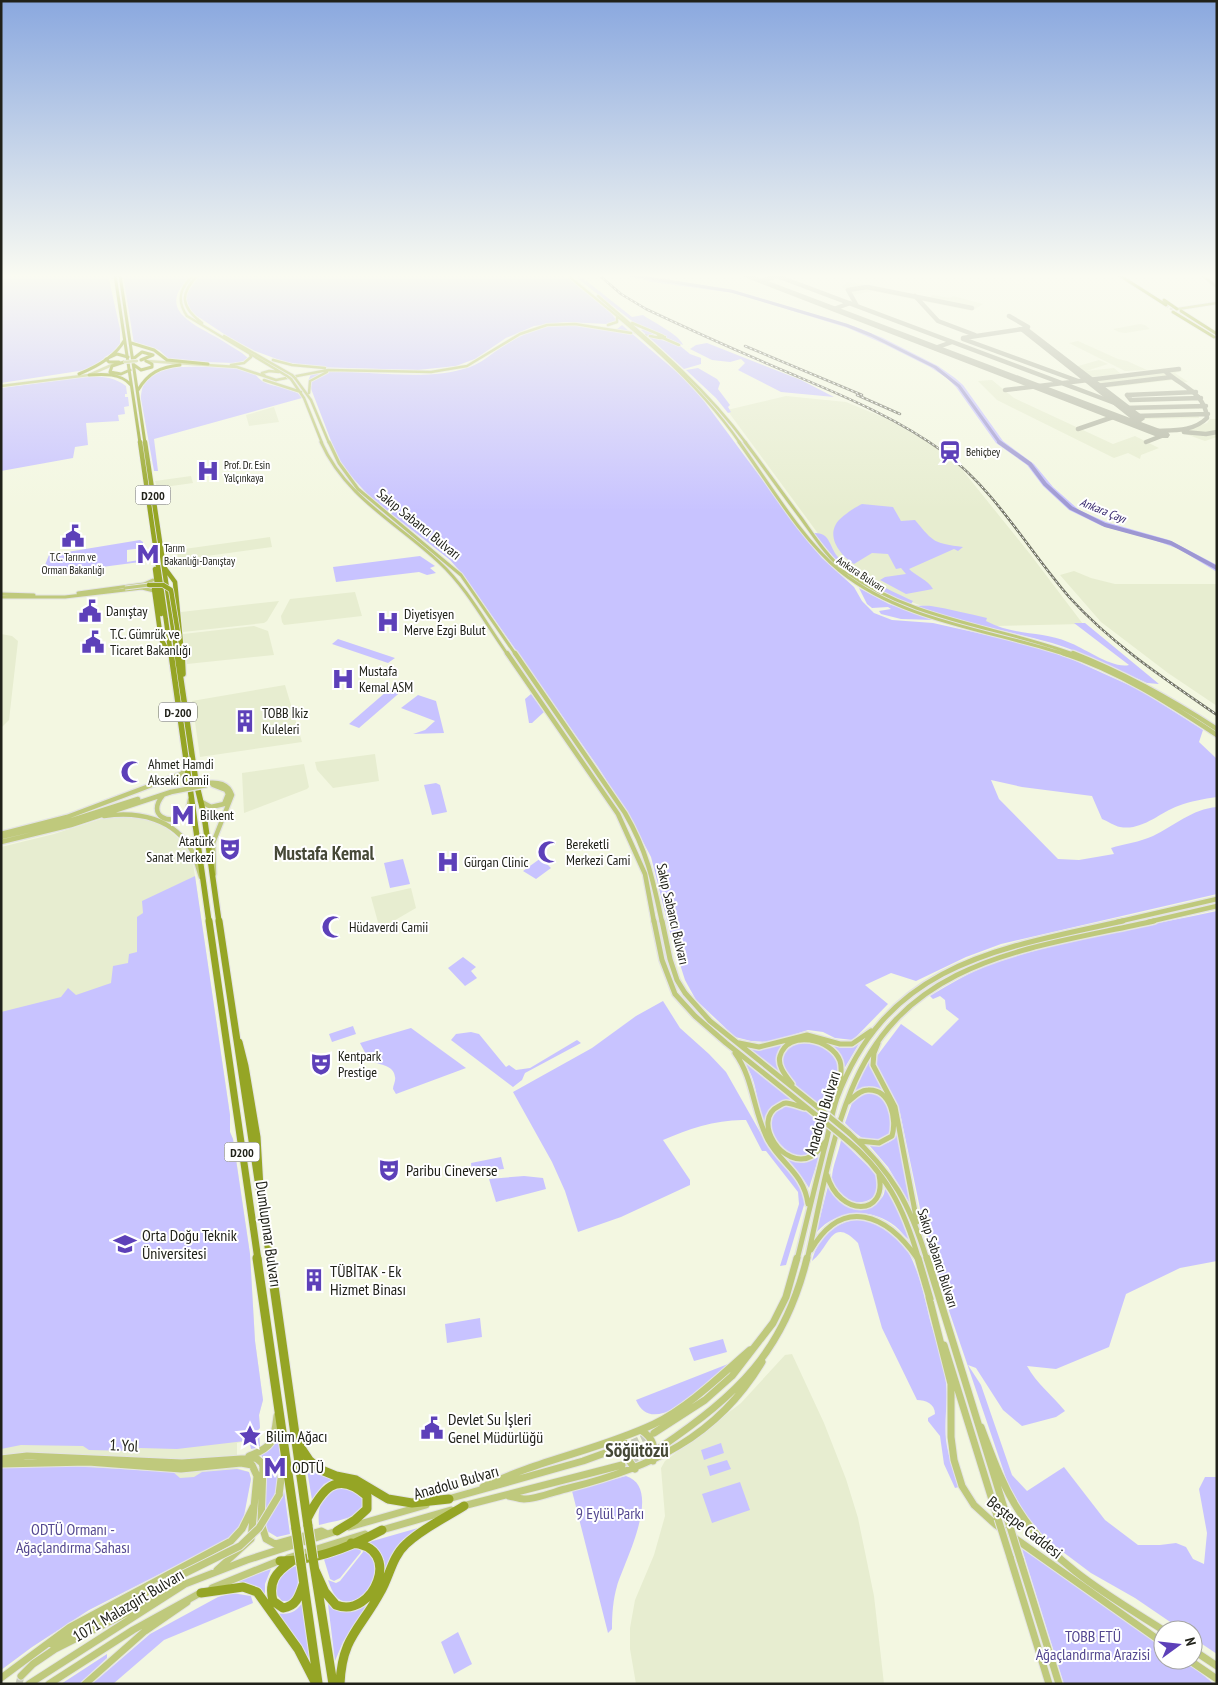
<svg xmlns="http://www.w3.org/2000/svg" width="1218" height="1685" viewBox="0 0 1218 1685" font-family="'PT Sans Narrow',sans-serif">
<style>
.built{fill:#e7edd0}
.green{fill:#c8c3ff}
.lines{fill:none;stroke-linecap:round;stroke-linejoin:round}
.river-far1{stroke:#9d97d2;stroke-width:3}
.river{stroke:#9d97d2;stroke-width:4}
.taxiway{stroke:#b3b6a4;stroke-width:4.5}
.runway{fill:#b3b6a4;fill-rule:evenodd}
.major-tunnel-far1{stroke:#c9ccb9;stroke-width:2.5;stroke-dasharray:2.5 1;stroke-linecap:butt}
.major-tunnel{stroke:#c9ccb9;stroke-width:7;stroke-dasharray:7 3;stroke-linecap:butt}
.highway-tunnel{stroke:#c9ccb9;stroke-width:3;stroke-dasharray:3 2;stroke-linecap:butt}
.major-far4-casing{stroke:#e4e4e3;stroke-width:4}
.major-far3-casing{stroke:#e4e4e3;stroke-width:5}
.major-far2-casing{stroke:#e4e4e3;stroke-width:7}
.major-far1-casing{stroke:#e4e4e3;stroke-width:8}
.major-casing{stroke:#e4e4e3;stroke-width:9}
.highway-far4-casing{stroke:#e4e4e3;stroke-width:4.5}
.highway-far3-casing{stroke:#e4e4e3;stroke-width:6}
.highway-far2-casing{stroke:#e4e4e3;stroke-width:8}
.highway-far1-casing{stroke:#e4e4e3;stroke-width:9}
.highway-casing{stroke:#e4e4e3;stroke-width:11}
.major-far4{stroke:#bfc97c;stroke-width:2.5}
.major-far3{stroke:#bfc97c;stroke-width:3}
.major-far2{stroke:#bfc97c;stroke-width:4.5}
.major-far1{stroke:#bfc97c;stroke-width:5}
.major{stroke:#bfc97c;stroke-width:7}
.highway-far4{stroke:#95a525;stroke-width:3}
.highway-far3{stroke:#95a525;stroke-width:4.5}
.highway-far2{stroke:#95a525;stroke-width:5.5}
.highway-far1{stroke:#95a525;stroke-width:7}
.highway{stroke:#95a525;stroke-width:9}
.rail-casing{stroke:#737567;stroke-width:2.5}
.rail{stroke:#fff;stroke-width:1;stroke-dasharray:2.5;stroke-linecap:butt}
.major-bridge-far4-casing{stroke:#e4e4e3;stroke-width:4;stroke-linecap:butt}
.major-bridge-far3-casing{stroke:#e4e4e3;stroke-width:5;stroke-linecap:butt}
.major-bridge-far2-casing{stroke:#e4e4e3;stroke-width:7;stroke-linecap:butt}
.major-bridge-far1-casing{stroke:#e4e4e3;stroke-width:8;stroke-linecap:butt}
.major-bridge-casing{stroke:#e4e4e3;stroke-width:9;stroke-linecap:butt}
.highway-bridge-far1-casing{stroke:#e4e4e3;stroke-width:6;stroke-linecap:butt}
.highway-bridge-casing{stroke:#e4e4e3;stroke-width:11;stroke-linecap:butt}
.major-bridge-far4{stroke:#bfc97c;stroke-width:2.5}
.major-bridge-far3{stroke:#bfc97c;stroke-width:3}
.major-bridge-far2{stroke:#bfc97c;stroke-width:4.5}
.major-bridge-far1{stroke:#bfc97c;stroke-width:5}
.major-bridge{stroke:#bfc97c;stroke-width:7}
.highway-bridge-far1{stroke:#95a525;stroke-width:4.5}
.highway-bridge{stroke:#95a525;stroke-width:9}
.labels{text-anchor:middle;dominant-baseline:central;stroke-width:4;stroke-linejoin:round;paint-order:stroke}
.far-poi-label{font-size:11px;fill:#202119;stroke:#fff;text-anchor:start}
.far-street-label{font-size:11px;fill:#202119;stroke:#fff}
.shield{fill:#fff;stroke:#63645e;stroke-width:1}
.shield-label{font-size:12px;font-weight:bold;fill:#202119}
.far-water-label{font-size:12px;font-style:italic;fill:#37286d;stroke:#fff}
.street-label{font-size:14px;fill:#202119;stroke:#fff}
.poi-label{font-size:14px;fill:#202119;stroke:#fff;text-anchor:start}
.near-street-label{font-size:16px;fill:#202119;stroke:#fff}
.near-poi-label{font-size:16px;fill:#202119;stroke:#fff;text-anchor:start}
.near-park-label{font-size:16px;fill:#544890;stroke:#fff}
.district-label{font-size:19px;font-weight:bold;fill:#454836;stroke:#fff}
.near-quarter-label{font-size:19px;font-weight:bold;fill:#454836;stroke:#fff}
</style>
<rect width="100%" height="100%" fill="#f3f7e1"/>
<path class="built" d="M 848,282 L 930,297 L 933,295 L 950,298 L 953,296 L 983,304 L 972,311 L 872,291 L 849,296 L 844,288 L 841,287 Z
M 1140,324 L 1145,325 L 1150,329 L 1125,333 L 1119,332 L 1113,329 Z
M 1078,341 L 1118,359 L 1127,361 L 1147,370 L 1125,371 L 1069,343 Z
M 1099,360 L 1108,364 L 1086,371 L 1114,368 L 1121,374 L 1092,377 L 1075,367 Z
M 1176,368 L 1183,371 L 1175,373 L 1188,382 L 1177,383 L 1172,380 L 1104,388 L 1092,379 Z
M 992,380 L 1014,398 L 1113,444 L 1135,436 L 1159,448 L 1141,455 L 1140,459 L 1128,453 L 1114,458 L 997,400 L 978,381 Z
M 786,396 L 846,402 L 885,418 L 931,444 L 960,467 L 1030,554 L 1083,624 L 994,626 L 936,611 L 892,595 L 839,562 L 727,410 Z
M 1198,404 L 1199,409 L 1132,410 L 1129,407 Z
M 274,407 L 279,422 L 249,426 L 246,415 Z
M 1199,413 L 1199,418 L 1143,419 L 1138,415 Z
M 1210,419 L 1217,419 L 1217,437 L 1205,441 L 1180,432 L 1207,423 Z
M 191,476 L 193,483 L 157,488 L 155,481 Z
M 270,537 L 272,547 L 178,560 L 177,550 Z
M 1074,571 L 1091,578 L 1115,584 L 1217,584 L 1217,706 L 1168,673 L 1101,622 L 1060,575 Z
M 355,592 L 362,616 L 284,625 L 282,622 L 281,616 L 290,599 Z
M 279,601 L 267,621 L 264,623 L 183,632 L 181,612 Z
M 254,626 L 268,631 L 274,655 L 187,664 L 183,634 Z
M 1,634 L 12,636 L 18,641 L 9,720 L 1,728 Z
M 285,685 L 302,742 L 200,757 L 192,701 Z
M 375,754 L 379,781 L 333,788 L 317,770 L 315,762 Z
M 304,764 L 309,787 L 307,789 L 244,813 L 242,773 Z
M 125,816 L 147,818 L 164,826 L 185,844 L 193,863 L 230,1115 L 230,1132 L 233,1139 L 250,1254 L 255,1341 L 263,1400 L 259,1415 L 260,1428 L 251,1440 L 237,1443 L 237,1468 L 249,1472 L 251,1479 L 242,1522 L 228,1539 L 89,1610 L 32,1647 L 1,1670 L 1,847 L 54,834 L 107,817 Z
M 411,888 L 416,908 L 385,926 L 379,926 L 371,897 Z
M 792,1354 L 824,1423 L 846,1479 L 858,1518 L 874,1596 L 884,1684 L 636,1684 L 630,1649 L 630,1628 L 635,1600 L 654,1555 L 665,1516 L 661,1468 L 665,1461 L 741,1403 L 785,1355 Z"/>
<path class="green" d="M 1,275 L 108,275 L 120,329 L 120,348 L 105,357 L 101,365 L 92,369 L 1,383 Z
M 123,275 L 192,275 C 156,308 189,322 218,338 C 226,343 234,348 242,353 L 248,358 L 246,361 L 234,363 L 173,361 L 169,359 L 159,350 L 134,344 Z
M 203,275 L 564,275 L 608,309 L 617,321 L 607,324 L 565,322 L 534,326 L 506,338 L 475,359 L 456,366 L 418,370 L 314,367 L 285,362 L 255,351 L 230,338 L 191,312 L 185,296 L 197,279 Z
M 573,275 L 579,275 L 632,317 L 643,315 C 653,322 680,335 683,345 L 636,324 Z
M 626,275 L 733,290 L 856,327 L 883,338 L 938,366 L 955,378 L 963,385 L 1003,441 L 1034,464 L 1053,487 L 1079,510 L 1106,522 L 1169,540 L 1217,565 L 1217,572 L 1179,549 L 1151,539 L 1102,526 L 1069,510 L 1043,486 L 1027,465 L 996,443 L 956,387 L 947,378 L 930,367 L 884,344 L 848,328 L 734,293 L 652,282 Z
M 555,325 L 580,325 L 631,332 L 617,329 L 622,325 L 686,380 L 704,401 L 810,544 L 822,558 L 854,587 L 862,601 L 874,613 L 892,620 L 933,623 L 1032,645 L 1067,657 L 1140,690 L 1203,730 L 1199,742 L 1217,759 L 1217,797 C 1203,799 1191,801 1178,806 C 1159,813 1142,831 1120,827 C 1114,826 1108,821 1102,819 L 1092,796 L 1022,787 L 991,780 L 999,799 L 1058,859 L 1079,860 L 1114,854 L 1111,848 C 1124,844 1140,842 1153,836 C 1174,826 1192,809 1217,807 L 1217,894 L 1001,944 L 966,957 L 916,981 L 891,973 L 865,985 L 888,1004 L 853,1040 L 835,1038 L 823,1032 L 808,1030 L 771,1042 L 751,1041 L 735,1037 L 696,1000 L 685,980 L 671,936 L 651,857 L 631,819 L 598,767 L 464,576 L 450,560 L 370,497 L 340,464 L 308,381 L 311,374 L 317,372 C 366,369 424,383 470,367 C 481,363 490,355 499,349 C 517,337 534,328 555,325 Z
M 644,329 L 657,336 L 651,337 L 679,345 L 690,354 L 701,358 L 701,364 L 684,369 L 641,330 Z
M 707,343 L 801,380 L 834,397 L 781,392 L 738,370 L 745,363 L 741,359 L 730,362 L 712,360 L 690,349 L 696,345 Z
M 173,367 C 191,367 237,364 252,372 C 256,374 259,380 264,382 C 277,389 294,385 302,398 L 154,439 L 158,471 L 154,471 L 141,399 C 141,378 154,372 173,367 Z
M 698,368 L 717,379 L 720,383 L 718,389 L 730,405 L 728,407 L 731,412 L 728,413 L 716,398 L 686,370 Z
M 83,377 C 99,376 112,376 126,386 L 127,394 L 125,394 L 125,397 L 128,397 L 129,406 L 124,407 L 125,414 L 118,415 L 119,421 L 86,423 L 88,445 L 75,447 L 73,458 L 1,471 L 1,388 Z
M 862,504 L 893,507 L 901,521 L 915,520 C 934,543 934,543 963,547 L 958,551 L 954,549 L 909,569 C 916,576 928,580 933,589 L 906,594 L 880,580 L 885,577 L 906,574 L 901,568 L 896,569 L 888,554 L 872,553 L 854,564 C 842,557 827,539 836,524 C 839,518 855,507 862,504 Z
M 814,533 C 831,532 829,548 839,558 C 857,576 890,590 913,601 L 911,604 C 917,607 924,605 931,606 C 950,609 969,614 987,618 L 986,621 C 1014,636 1042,631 1068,642 C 1085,648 1112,669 1129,665 L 1074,623 L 1085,623 L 1159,684 L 1147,683 C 1116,669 1085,653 1052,643 C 983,623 905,617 846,569 C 834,559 824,545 814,533 Z
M 140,540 L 143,542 L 143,548 L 127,550 L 127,562 L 139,560 L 140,562 L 102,567 L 43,570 L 49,555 Z
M 420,556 L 435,566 L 430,568 L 436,573 L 427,575 L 419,572 L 336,582 L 333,567 Z
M 859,588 L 889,604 L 934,620 L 901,619 L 881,614 L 879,611 L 891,609 L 888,607 L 872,608 L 867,604 Z
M 338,639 L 395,658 L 388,663 L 332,644 Z
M 394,685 L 404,689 L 359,728 L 349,724 Z
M 531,694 L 544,712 L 532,723 L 529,723 L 525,699 Z
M 418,695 L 436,701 L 444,733 L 413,734 L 425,730 L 435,721 L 401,708 Z
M 436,783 L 440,785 L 447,812 L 432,815 L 424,785 Z
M 541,858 L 551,868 L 536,879 L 523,871 Z
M 403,859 L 410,884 L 390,888 L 384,863 Z
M 195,876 L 230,1115 L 230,1132 L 233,1139 L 250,1254 L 255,1341 L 263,1400 L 259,1415 L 260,1428 L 257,1431 L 259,1431 L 260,1447 L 251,1449 L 250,1444 L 242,1446 L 245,1441 L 177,1449 L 140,1448 L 130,1451 L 89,1450 L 83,1446 L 21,1445 L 1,1449 L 1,1012 L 61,997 L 68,988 L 76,995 L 111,983 L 113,966 L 128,963 L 129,954 L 137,952 L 137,917 L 143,913 L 142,901 Z
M 1217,911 L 1217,1261 L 1180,1268 L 1126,1294 L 1109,1347 L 1056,1369 L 1027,1366 C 1037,1384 1052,1395 1065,1411 L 1056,1417 L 1022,1426 L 1003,1410 L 976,1368 L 968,1365 L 981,1385 L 1012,1475 L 1027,1491 L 1064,1467 L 1105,1520 L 1138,1545 L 1160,1545 L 1176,1543 L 1186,1547 L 1193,1559 L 1204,1564 L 1207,1533 L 1199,1489 L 1205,1477 L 1217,1477 L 1217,1654 L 1193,1638 L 1193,1630 L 1182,1630 L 1135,1598 L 1091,1573 L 1047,1540 L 1026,1515 L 1008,1484 L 944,1296 L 925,1232 L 900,1113 L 893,1096 L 876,1069 L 874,1060 L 901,1024 L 932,1046 L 959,1019 L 946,1009 L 945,1000 L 940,996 L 933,999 L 930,996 C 950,984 970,972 991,964 C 1064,939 1142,927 1217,911 Z
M 463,957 L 476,967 L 471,971 L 477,978 L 465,986 L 448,968 Z
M 663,1001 L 680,1028 L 709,1054 L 726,1072 L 768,1146 L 798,1178 L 804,1193 L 804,1205 L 786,1265 L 780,1266 L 799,1204 L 798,1192 L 766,1151 L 762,1151 L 746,1120 C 718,1119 688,1129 663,1140 L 690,1180 L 690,1185 L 621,1217 L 578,1232 L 565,1191 L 552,1162 L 513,1092 L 592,1048 L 636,1016 Z
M 353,1026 L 356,1034 L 332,1042 L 329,1034 Z
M 411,1028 L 466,1068 L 396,1094 L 393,1089 C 393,1085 396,1081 395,1077 C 394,1064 377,1065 369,1060 L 360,1043 Z
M 471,1032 L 479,1034 L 506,1067 L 509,1065 L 516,1070 L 530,1068 L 577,1040 L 581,1043 L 525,1073 L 522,1080 L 513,1087 L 451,1040 L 456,1034 Z
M 800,1036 C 821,1036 840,1051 860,1042 L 844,1069 C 845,1027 760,1029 781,1074 L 745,1046 L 773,1047 Z
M 802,1042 C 814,1041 822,1043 831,1052 C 849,1069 834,1089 829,1111 C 809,1096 750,1059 802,1042 Z
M 870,1057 C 874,1080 891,1095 897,1117 L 913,1209 L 888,1167 L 869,1145 C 875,1144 884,1146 891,1141 C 909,1130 891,1077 854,1092 Z
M 743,1059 L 800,1104 C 794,1103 786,1101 780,1103 C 750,1112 774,1157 796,1161 C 803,1162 812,1159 819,1157 L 809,1188 C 798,1168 778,1156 767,1137 C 759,1121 759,1104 755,1087 C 753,1077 748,1068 743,1059 Z
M 865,1092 C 893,1095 891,1113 892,1136 C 868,1145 863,1141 845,1123 L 854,1097 Z
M 785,1106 C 802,1106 813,1115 824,1126 C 822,1134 820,1148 812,1154 C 787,1172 748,1115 785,1106 Z
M 841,1140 L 874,1172 C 895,1209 833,1213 832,1178 C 832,1167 839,1152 841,1140 Z
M 501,1157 L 504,1169 L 472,1172 L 471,1163 Z
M 524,1176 L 543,1178 L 546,1189 L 496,1202 L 489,1179 Z
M 885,1184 L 902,1218 L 909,1240 C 904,1236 900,1230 895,1226 C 871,1207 836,1209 816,1233 L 828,1186 C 837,1201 848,1210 866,1206 C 873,1204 880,1202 883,1196 C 885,1193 885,1187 885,1184 Z
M 853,1220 C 911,1216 920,1281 931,1324 C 937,1343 944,1363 946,1383 C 948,1402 944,1421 946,1440 C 948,1456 954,1472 959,1487 L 955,1488 L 944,1464 L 940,1436 L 928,1421 L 928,1418 L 935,1414 C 935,1404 926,1400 917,1400 L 882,1328 L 858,1243 C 831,1215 830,1248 812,1261 C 817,1240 831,1225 853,1220 Z
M 480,1318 L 482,1337 L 447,1343 L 445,1324 Z
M 723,1339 L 727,1352 L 694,1361 L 689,1348 Z
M 728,1364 C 711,1380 653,1442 636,1400 Z
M 278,1435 L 283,1478 L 265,1520 L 267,1464 L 261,1455 L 270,1448 Z
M 721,1443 L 724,1453 L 704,1460 L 701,1450 Z
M 305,1458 L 334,1480 L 324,1484 L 312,1500 Z
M 727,1460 L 731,1469 L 710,1476 L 707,1466 Z
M 51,1465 L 173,1472 L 180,1478 L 194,1477 L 202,1472 L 237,1469 L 249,1472 L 251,1479 L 244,1516 L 239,1528 L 228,1539 L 89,1610 L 32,1647 L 1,1670 L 1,1467 Z
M 626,1476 C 664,1488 624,1562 617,1586 C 613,1600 612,1614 612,1629 L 608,1633 L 572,1491 Z
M 740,1482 L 750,1510 L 712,1523 L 702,1494 Z
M 345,1488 C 357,1491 374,1504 357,1514 C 346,1520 330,1522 319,1525 C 317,1506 323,1488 345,1488 Z
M 284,1490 L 290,1534 L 277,1537 L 267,1531 L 266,1525 Z
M 418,1528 L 395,1551 L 384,1571 L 382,1558 L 369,1542 Z
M 359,1545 L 361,1552 L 340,1578 L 334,1581 L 330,1579 L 323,1556 Z
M 362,1546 L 375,1559 L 376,1578 L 365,1597 C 343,1605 336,1604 328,1580 L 336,1583 L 340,1581 L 363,1552 Z
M 1022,1549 L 1163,1645 L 1163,1660 L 1185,1660 L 1214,1684 L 1064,1684 Z
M 296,1566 C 298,1580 301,1591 289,1601 L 282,1601 L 276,1594 L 276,1581 L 286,1570 Z
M 271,1569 L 265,1584 L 265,1598 C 258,1583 246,1582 230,1583 Z
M 232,1593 L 251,1596 L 253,1603 L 164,1640 L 113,1684 L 92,1684 L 150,1634 L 218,1597 Z
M 304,1600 L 311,1661 L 275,1613 C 290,1615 296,1613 304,1600 Z
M 370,1602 L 343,1642 L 335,1661 L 328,1604 C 344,1614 354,1611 370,1602 Z
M 458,1632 L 472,1664 L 454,1674 L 441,1642 Z
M 107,1654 L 107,1658 L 79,1684 L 61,1684 Z"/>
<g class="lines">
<path class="river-far1" d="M 630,275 L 731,291 L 846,325 L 871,335 L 935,367 L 959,386 L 1000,443"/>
<path class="river" d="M 999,442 L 1030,464 L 1045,484 L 1071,508 L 1105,525 L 1171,543 L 1217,568"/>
<path class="taxiway" d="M 761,281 L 777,276 L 1120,405
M 915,296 L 938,321 L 975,335
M 857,306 L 848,290 L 867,287 L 972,308
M 834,309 L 850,303
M 1009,316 L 1028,327 L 1026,330
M 963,338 L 1023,329
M 963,339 L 1078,381
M 935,348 L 952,342
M 1096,386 L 1172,377
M 1005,390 L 1179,369
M 1127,395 L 1131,400 L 1201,398
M 1127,395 L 1196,392
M 1124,408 L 1206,406
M 1135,416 L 1208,414
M 1078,429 L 1116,416
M 1154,431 C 1173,430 1193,432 1207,418 C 1205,393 1183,387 1166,372
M 1184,432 L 1206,434 L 1217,432
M 1146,442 L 1164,435"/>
<path class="runway" d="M 739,275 L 752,275 L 1130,418 L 1018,329 L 1019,327 L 1027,327 L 1143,416 L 1145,419 L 1141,422 L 1168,432 L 1170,435 L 1168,438 L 1160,438 Z"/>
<path class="major-tunnel-far1" d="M 631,332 L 650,336"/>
<path class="major-tunnel" d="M 623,1447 L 650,1435
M 622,1465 L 661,1447
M 19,1684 L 21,1676"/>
<path class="highway-tunnel" d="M 1166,305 L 1182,316"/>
<defs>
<path id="major-far4" d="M 194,275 C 180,287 176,300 187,316 L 287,376
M 198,275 C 179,294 181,307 202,323
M 567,275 C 629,325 694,377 740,443
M 1202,275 L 1217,287
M 598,296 C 651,342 704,386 746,443
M 1178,309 L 1217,303
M 632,323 L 663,336
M 608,325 L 617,322 L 617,318
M 224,336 L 292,375
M 650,336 L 660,338
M 658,336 L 665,337 L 661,338 Z
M 663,338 L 679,345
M 273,360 L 292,365 L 325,368
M 146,361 L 237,367 L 276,380 L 328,370 L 431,372 L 467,366 L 520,334 L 547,325 L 575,324 L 631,333
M 231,365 L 244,363 L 251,357 L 250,354
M 265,376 L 262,373 L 269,371 L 279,372
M 295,378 L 311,400 L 329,443
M 291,379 L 304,398 L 322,443
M 264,380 L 301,392
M 1,386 L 89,375 L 114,364
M 309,393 L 310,381 L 327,372"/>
<path id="major-far3" d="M 321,442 C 346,498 398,523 440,563 C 467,588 486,624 508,655
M 329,442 L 339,463 L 358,489 L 461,575 L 516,655
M 739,442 C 768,482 802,540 840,571 C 903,622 992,630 1067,655
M 745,442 C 764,467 782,493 801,518 C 814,536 827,557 845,571 C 913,621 999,626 1076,655
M 78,593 L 144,584 L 153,580
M 1,594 L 34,595
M 1,597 L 65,597 L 142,588 L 154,591"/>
<path id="major-far2" d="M 507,653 L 618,814 L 645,874 L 654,922
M 515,653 L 625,813 C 647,851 653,880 662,922
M 1063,653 C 1119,671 1168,703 1217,735
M 1073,653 C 1124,673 1171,699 1217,729
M 207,783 C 218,782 228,783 232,795 L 213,843 L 214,874
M 163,795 C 146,816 169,826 187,815 L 190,800
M 200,801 L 211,807 L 224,804 L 228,794 L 226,790 L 213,785
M 104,816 C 138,811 174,818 192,851 C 196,859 198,868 201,877
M 1,834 L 67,817 L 181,774 L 185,771 L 185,767
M 1,837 L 69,821 L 138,799
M 1,842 L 71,825 L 171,792
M 1117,922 L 1217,899
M 1148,922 L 1217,906"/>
<path id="major-far1" d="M 654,921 L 662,960 L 675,994 L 695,1016 L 726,1043 L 821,1119
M 662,921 L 670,959 L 677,980 L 685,993 L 710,1021 L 826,1114
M 739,1043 L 759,1047 L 807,1035 L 840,1044 L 852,1044 L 871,1031
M 878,1043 L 874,1053 L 873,1065 L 895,1107 L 917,1222
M 735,1053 C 754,1079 753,1112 768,1140 C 781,1164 804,1173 808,1204
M 792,1084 C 786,1076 777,1066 780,1056 C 788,1029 832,1039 840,1061 C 843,1070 840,1080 839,1089
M 848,1102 C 854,1097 860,1090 868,1090 C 891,1089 897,1120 892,1136 L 879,1143 L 859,1141
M 805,1108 C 800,1107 791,1103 786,1103 C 783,1103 781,1105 779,1106 C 750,1120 784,1172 812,1156 C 817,1153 821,1147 825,1142
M 849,1133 C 892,1172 910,1204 927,1260
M 843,1137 C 886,1171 904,1208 919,1260
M 827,1175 C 839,1217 888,1217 879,1175
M 811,1250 C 843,1195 887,1215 917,1258
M 797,1260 C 806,1223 815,1186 824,1150 C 829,1133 831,1115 837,1098 C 887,963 1000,948 1123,921
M 807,1260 C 820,1204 829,1145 851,1091 C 905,957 1030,949 1154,921"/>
<path id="major" d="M 918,1258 L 930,1299
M 927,1258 L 1010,1527
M 929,1297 L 951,1384 L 951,1437 L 954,1460 L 962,1486 L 974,1505 L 996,1525 L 1163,1643
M 944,1345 L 998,1519
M 981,1427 C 992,1456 1002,1485 1019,1511 C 1053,1565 1111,1597 1163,1630
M 641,1430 C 653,1438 656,1447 653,1461
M 654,1433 L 705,1400 L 732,1376 L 773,1323 L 786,1297 L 797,1258
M 623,1437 L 626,1456 L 635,1469
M 661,1447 C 738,1394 784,1352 807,1258
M 249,1456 C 274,1447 274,1440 277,1416
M 1,1459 L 27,1456 L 182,1463 L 256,1458 L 262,1463 L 263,1467 L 261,1523 L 266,1539 L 275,1544 L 321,1531 L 327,1534
M 1,1464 L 88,1462 L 181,1469 L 241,1463 L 252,1465 L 257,1476 L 251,1539 L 217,1570
M 483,1487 C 538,1460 599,1450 654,1424 C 690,1406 720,1376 750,1350
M 279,1495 L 283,1463
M 509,1496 C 514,1497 519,1499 524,1499 C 537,1499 556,1491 569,1488 C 650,1468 717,1437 762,1362
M 448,1499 L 583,1461 L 616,1449
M 463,1506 L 622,1465
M 349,1527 L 426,1505
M 382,1530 L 451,1510
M 1010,1557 L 1049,1684
M 288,1558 L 365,1534
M 1020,1559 L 1059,1684
M 212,1588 L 281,1560
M 52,1644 L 149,1591
M 1193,1650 L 1217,1666
M 1189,1660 L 1217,1679
M 21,1676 L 33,1664 L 55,1649 L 172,1590
M 1,1678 L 70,1627 L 231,1541 L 242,1529 L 253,1507
M 29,1684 L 185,1584 L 247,1560 L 337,1531
M 49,1684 L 133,1630 L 202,1592
M 85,1684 L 145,1631 L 187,1602"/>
<path id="highway-far4" d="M 115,275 L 140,443
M 120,275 L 145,443
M 1119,275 L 1166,305
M 1164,300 L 1177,309
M 1181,311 L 1217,334
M 1173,312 L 1214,337
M 131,343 L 154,350 L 167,360 L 208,364
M 133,359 L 142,352 L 153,355 L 141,360
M 119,362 L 109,362 L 106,359 L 117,354 L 128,357
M 124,362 L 112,366 L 110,372 L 121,374 L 130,370
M 134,365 L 141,370 L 152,367 L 152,364 L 146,361
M 79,374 C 96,367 115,357 124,341
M 89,375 C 103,374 121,373 131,385
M 138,390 C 148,373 160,367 180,365"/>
<path id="highway-far3" d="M 140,442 L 171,655
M 145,442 L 177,655
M 164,567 L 175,582 L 182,655
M 155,569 L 161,614
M 154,589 L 161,639 L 167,650"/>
<path id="highway-far2" d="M 171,653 L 209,922
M 177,653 L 196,782 L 204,815 L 219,922
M 182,653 L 183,674"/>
<path id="highway-far1" d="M 209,921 L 258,1260
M 219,921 L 270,1260
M 239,1042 L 245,1066 L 257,1137 L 260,1188"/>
<path id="highway" d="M 257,1258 L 296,1529
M 270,1258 L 308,1526
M 297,1442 L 309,1460 L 319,1469 L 336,1476 L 356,1480 L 388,1499 L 412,1503 L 449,1499
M 307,1519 C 321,1491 336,1468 367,1496 L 367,1509 L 355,1520 L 337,1531
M 313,1559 L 333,1684
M 280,1561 C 314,1561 352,1546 382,1530
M 291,1562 C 276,1572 268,1582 273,1601 L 283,1608 C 296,1606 299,1597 303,1585
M 301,1564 L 318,1683
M 315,1570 L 325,1592 L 336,1605 C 373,1620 405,1546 351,1543
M 201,1593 L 243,1587 L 257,1592 L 298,1649 L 316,1684
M 340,1684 C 342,1636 361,1629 381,1591 C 390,1575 392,1557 406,1544 C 423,1528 445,1518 464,1506"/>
</defs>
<use href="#major-far4" class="major-far4-casing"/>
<use href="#major-far3" class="major-far3-casing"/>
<use href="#major-far2" class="major-far2-casing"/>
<use href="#major-far1" class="major-far1-casing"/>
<use href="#major" class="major-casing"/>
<use href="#highway-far4" class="highway-far4-casing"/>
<use href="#highway-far3" class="highway-far3-casing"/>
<use href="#highway-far2" class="highway-far2-casing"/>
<use href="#highway-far1" class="highway-far1-casing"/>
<use href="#highway" class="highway-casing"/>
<use href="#major-far4" class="major-far4"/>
<use href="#major-far3" class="major-far3"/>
<use href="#major-far2" class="major-far2"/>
<use href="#major-far1" class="major-far1"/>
<use href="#major" class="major"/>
<use href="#highway-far4" class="highway-far4"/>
<use href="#highway-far3" class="highway-far3"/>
<use href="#highway-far2" class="highway-far2"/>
<use href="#highway-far1" class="highway-far1"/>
<use href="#highway" class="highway"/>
<defs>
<path id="rail" d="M 599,275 L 621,294 L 646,309 C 695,332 744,354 794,375 C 846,397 899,419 945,453 C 996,491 1028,550 1070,598 C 1113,645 1165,679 1217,715
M 745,346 L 862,395
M 857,395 L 900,414"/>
</defs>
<use href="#rail" class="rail-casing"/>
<use href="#rail" class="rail"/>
<defs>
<path id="major-bridge-far4" d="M 124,362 L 137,361
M 292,375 L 295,378
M 287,376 L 291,379"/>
<path id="major-bridge-far3" d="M 125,588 L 149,585"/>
<path id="major-bridge-far2" d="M 171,792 L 207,785"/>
<path id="major-bridge-far1" d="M 826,1114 L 849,1133
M 821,1119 L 843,1137"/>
<path id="major-bridge" d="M 998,1519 L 1010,1557
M 1010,1527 L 1020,1559
M 149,1591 L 240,1546 L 259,1528 L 279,1495"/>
<path id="highway-bridge-far1" d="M 149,585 L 163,585 L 171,590 L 179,639"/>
<path id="highway-bridge" d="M 308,1526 L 313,1559
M 296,1529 L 301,1564"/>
</defs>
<use href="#major-bridge-far4" class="major-bridge-far4-casing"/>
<use href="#major-bridge-far3" class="major-bridge-far3-casing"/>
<use href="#major-bridge-far2" class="major-bridge-far2-casing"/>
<use href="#major-bridge-far1" class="major-bridge-far1-casing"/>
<use href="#major-bridge" class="major-bridge-casing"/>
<use href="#highway-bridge-far1" class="highway-bridge-far1-casing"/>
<use href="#highway-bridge" class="highway-bridge-casing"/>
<use href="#major-bridge-far4" class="major-bridge-far4"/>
<use href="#major-bridge-far3" class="major-bridge-far3"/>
<use href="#major-bridge-far2" class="major-bridge-far2"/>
<use href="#major-bridge-far1" class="major-bridge-far1"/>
<use href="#major-bridge" class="major-bridge"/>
<use href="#highway-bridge-far1" class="highway-bridge-far1"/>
<use href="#highway-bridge" class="highway-bridge"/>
</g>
<linearGradient id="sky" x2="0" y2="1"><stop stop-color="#8aa8df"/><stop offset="0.54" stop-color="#fafbf2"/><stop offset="1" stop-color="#fafbf2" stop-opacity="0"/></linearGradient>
<rect width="1218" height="511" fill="url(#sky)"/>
<defs>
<symbol id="station-bare" viewBox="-9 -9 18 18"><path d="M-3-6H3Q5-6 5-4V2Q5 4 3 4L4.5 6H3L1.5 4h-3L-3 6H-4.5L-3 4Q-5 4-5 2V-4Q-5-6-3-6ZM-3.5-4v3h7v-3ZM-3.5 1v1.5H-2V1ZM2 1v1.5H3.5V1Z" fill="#5d40b9" stroke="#fff" stroke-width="2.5" paint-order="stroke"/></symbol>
<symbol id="hospital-bare" viewBox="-9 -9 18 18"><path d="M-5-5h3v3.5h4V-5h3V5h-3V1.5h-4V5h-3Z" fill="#5d40b9" stroke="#fff" stroke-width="2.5" paint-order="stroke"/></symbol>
<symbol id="civic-bare" viewBox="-9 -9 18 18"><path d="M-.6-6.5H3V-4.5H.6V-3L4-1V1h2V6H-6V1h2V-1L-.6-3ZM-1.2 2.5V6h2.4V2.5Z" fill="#5d40b9" stroke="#fff" stroke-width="2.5" paint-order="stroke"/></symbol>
<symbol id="metro-bare" viewBox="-9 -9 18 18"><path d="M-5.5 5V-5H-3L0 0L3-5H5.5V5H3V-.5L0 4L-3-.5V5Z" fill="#5d40b9" stroke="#fff" stroke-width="2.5" paint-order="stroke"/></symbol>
<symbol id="building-bare" viewBox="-9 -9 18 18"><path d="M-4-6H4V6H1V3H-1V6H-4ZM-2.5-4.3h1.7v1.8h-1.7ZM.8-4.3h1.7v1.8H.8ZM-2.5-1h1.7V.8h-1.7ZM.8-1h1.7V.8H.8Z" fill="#5d40b9" stroke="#fff" stroke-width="2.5" paint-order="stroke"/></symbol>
<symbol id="mosque-bare" viewBox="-9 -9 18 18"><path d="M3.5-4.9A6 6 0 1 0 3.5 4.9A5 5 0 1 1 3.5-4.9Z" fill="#5d40b9" stroke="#fff" stroke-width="2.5" paint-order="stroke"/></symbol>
<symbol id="theatre-bare" viewBox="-9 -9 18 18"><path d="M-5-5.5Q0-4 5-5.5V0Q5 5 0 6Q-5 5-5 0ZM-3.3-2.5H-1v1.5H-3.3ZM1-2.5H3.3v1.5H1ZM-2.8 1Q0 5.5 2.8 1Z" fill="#5d40b9" stroke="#fff" stroke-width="2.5" paint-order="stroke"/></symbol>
<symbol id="university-bare" viewBox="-9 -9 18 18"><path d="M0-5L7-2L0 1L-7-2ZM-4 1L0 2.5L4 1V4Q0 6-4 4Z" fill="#5d40b9" stroke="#fff" stroke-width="2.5" paint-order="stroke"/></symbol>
<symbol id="sight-bare" viewBox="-9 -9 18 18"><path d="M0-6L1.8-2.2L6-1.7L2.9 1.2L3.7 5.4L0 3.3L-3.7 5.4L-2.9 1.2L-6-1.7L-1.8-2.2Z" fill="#5d40b9" stroke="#fff" stroke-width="2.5" paint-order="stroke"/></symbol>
</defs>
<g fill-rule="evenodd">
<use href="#station-bare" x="934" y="436" width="32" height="32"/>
<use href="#hospital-bare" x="192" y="455" width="32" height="32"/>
<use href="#civic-bare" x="57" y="520" width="32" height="32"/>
<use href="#metro-bare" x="132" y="538" width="32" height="32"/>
<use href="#civic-bare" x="74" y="595" width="32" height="32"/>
<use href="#hospital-bare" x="372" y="606" width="32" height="32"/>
<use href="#civic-bare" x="77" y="626" width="32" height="32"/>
<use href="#hospital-bare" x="327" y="663" width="32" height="32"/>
<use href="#building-bare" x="229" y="705" width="32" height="32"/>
<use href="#mosque-bare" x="116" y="756" width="32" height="32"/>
<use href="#metro-bare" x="167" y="799" width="32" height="32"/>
<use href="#theatre-bare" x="214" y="833" width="32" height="32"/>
<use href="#mosque-bare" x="533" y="836" width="32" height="32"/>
<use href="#hospital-bare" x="432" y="846" width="32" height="32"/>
<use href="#mosque-bare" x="317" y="911" width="32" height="32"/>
<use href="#theatre-bare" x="305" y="1048" width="32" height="32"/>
<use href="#theatre-bare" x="373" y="1154" width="32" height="32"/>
<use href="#university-bare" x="109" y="1228" width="32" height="32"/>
<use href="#building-bare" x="298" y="1264" width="32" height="32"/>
<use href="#civic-bare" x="416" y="1412" width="32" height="32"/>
<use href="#sight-bare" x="234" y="1420" width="32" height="32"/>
<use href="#metro-bare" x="259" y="1451" width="32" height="32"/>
</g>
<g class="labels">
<g class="far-poi-label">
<text x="966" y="452">Behiçbey</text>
<text x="224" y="465">Prof. Dr. Esin<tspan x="224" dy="13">Yalçınkaya</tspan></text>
<text x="164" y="548">Tarım<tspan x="164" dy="13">Bakanlığı-Danıştay</tspan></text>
<text x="73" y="557" text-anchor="middle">T.C. Tarım ve<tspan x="73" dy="13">Orman Bakanlığı</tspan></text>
</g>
<g class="far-street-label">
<text transform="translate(861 574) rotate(33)">Ankara Bulvarı</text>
</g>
<g class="shield">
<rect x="135.5" y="485.5" width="35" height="19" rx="4"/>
<rect x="159" y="702.5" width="38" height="19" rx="4"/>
<rect x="224.5" y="1142.5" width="35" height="19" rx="4"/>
</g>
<g class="shield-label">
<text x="153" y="495">D200</text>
<text x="178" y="712">D-200</text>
<text x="242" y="1152">D200</text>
</g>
<g class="far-water-label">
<text transform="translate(1103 510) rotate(22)">Ankara Çayı</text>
</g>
<g class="street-label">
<text transform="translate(419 524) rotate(39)">Sakıp Sabancı Bulvarı</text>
<text transform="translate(673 914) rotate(77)">Sakıp Sabancı Bulvarı</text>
<text transform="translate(938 1258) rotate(72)">Sakıp Sabancı Bulvarı</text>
</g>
<g class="poi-label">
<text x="106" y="611">Danıştay</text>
<text x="404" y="614">Diyetisyen<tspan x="404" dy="16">Merve Ezgi Bulut</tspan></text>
<text x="110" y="634">T.C. Gümrük ve<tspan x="110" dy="16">Ticaret Bakanlığı</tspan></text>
<text x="359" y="671">Mustafa<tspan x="359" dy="16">Kemal ASM</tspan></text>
<text x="262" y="713">TOBB İkiz<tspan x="262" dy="16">Kuleleri</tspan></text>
<text x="148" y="764">Ahmet Hamdi<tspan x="148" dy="16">Akseki Camii</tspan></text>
<text x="200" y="815">Bilkent</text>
<text x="214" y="841" text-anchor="end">Atatürk<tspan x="214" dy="16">Sanat Merkezi</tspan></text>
<text x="566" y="844">Bereketli<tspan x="566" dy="16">Merkezi Cami</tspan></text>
<text x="464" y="862">Gürgan Clinic</text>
<text x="349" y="927">Hüdaverdi Camii</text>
<text x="338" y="1056">Kentpark<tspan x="338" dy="16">Prestige</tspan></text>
</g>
<g class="near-street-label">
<text transform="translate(822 1113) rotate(-73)">Anadolu Bulvarı</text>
<text transform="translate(269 1234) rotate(82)">Dumlupınar Bulvarı</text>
<text transform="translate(124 1445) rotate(3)">1. Yol</text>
<text transform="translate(456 1482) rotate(-16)">Anadolu Bulvarı</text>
<text transform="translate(1025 1527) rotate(38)">Beştepe Caddesi</text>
<text transform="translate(128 1605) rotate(-31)">1071 Malazgirt Bulvarı</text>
</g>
<g class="near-poi-label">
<text x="406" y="1170">Paribu Cineverse</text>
<text x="142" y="1235">Orta Doğu Teknik<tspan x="142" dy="18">Üniversitesi</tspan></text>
<text x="330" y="1271">TÜBİTAK - Ek<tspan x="330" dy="18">Hizmet Binası</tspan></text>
<text x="448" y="1419">Devlet Su İşleri<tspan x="448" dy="18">Genel Müdürlüğü</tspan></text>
<text x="266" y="1436">Bilim Ağacı</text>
<text x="292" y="1467">ODTÜ</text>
</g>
<g class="near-park-label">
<text x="610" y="1513">9 Eylül Parkı</text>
<text x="73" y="1529">ODTÜ Ormanı -<tspan x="73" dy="18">Ağaçlandırma Sahası</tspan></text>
<text x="1093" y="1636">TOBB ETÜ<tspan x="1093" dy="18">Ağaçlandırma Arazisi</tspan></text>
</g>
<g class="district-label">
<text x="324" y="853">Mustafa Kemal</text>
</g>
<g class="near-quarter-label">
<text x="637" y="1450">Söğütözü</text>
</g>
</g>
<rect width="1218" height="1685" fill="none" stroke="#202119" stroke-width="5"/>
<g transform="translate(1178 1645) rotate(75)"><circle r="24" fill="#ffffff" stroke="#a6a6a3"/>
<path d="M0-4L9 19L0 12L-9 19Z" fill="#5d40b9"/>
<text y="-8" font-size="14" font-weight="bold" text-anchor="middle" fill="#202119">N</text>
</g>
</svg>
